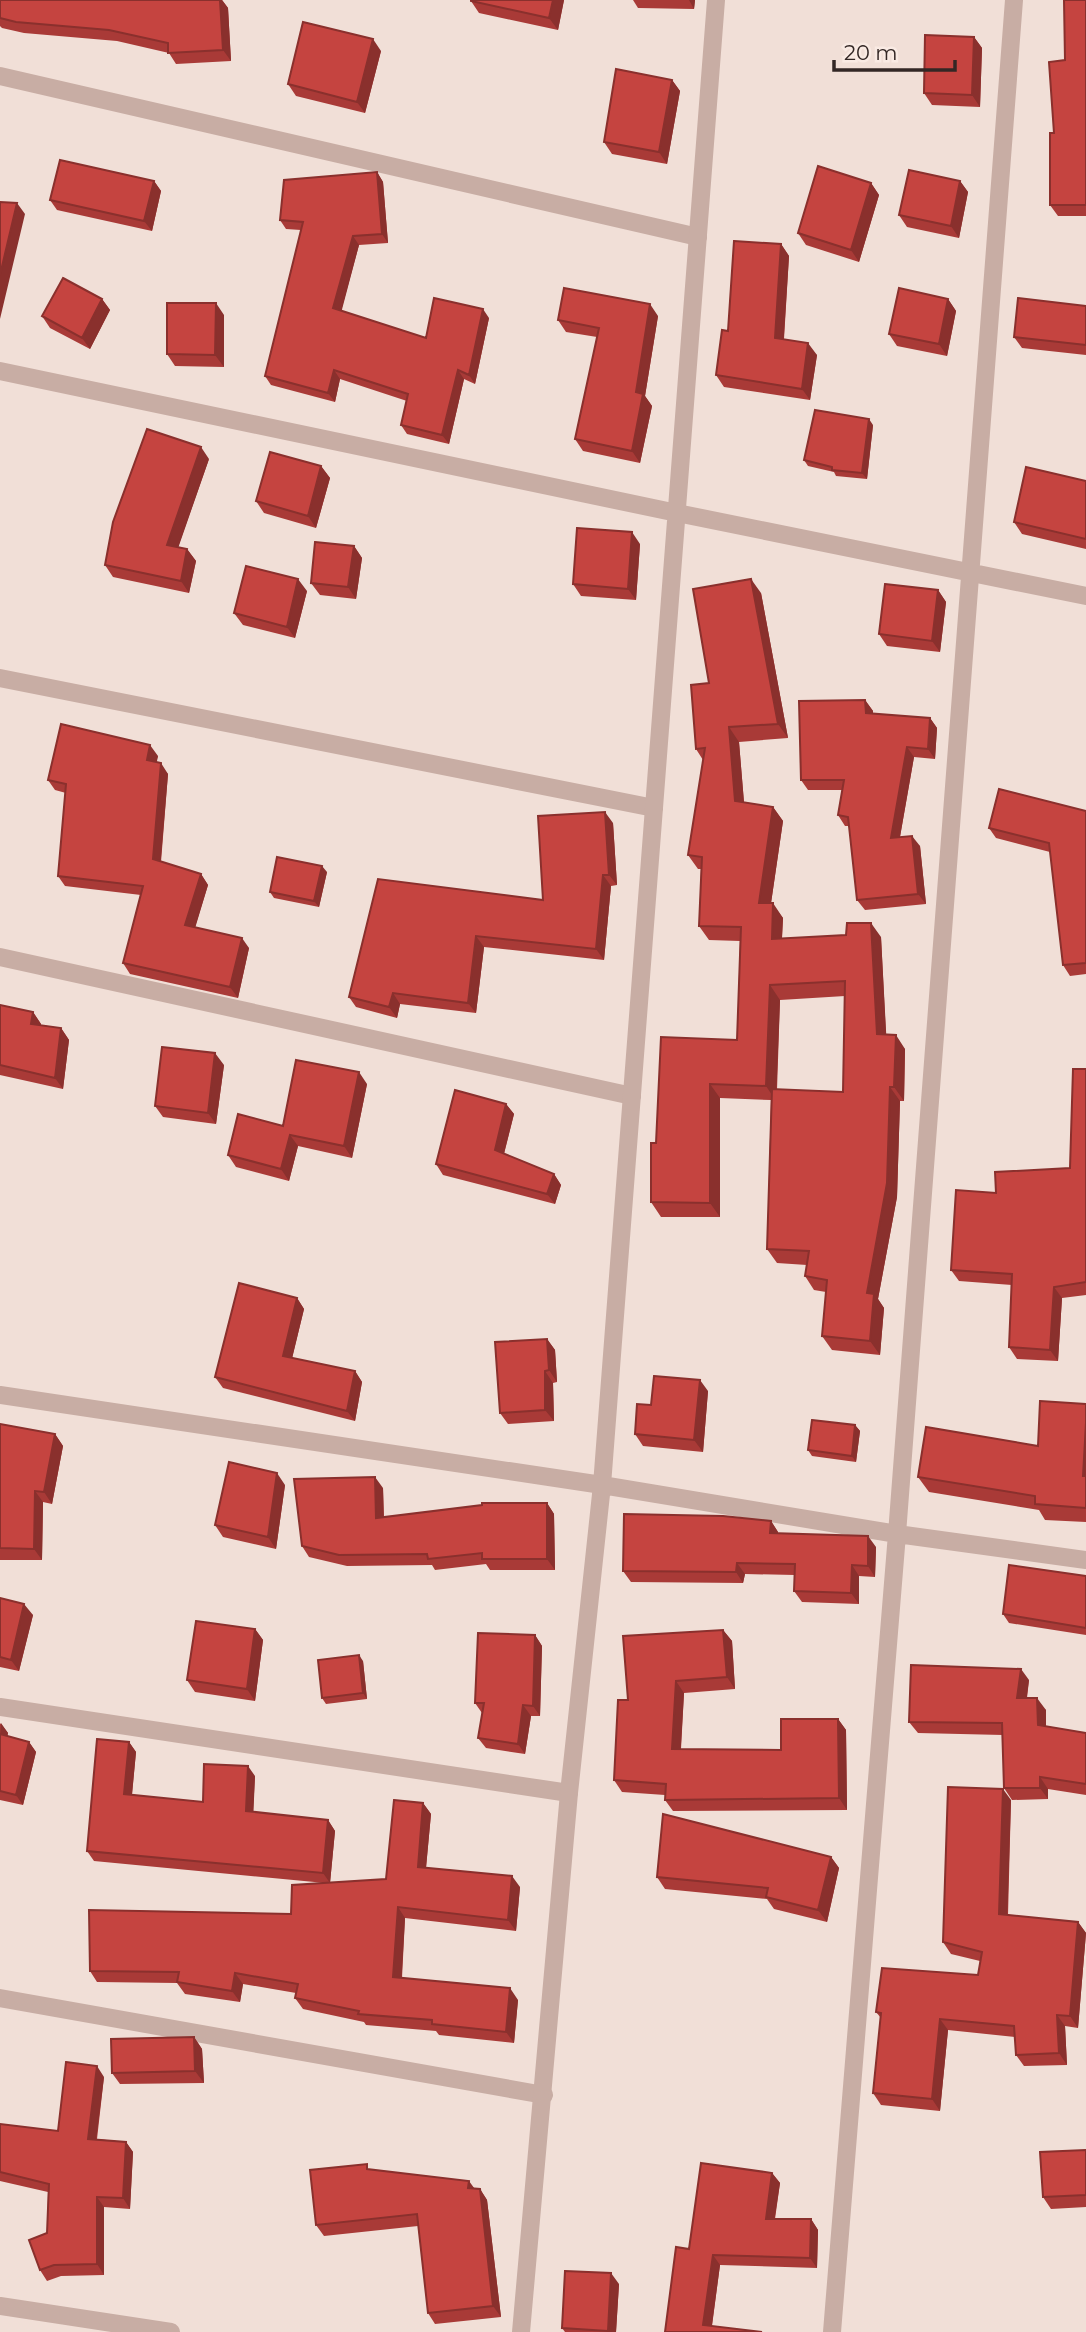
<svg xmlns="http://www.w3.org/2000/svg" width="1086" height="2332" viewBox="0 0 1086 2332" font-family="Montserrat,sans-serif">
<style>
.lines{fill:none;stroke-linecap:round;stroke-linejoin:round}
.lane{stroke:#c8ada4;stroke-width:18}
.street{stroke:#c8ada4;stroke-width:18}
.wall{fill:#a93a37;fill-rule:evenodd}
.shaded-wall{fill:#8a302d}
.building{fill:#c54440;stroke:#8a302d;stroke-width:2}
</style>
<rect width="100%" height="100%" fill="#f1dfd7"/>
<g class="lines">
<path class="lane" d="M 0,76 L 698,237
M 0,678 L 654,808
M 0,957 L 632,1096
M 0,1707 L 569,1793
M 0,1998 L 544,2095
M 0,2306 L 171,2332"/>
<path class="street" d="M 0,371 L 677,513 L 1086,596
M 0,1395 L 602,1485 L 897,1534 L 1086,1560
M 521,2332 L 569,1793 L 602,1485 L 716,0
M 832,2332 L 897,1534 L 1014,0"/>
</g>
<path class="wall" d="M 0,0 L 222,0 L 228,8 L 231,61 L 176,64 L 169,53 L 117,41 L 24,33 L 2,28 L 0,26 Z
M 471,0 L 564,0 L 558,30 L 479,13 L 471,1 Z
M 633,0 L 695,0 L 694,9 L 638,8 Z
M 1086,0 L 1086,216 L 1058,216 L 1050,205 L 1054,133 L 1065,60 Z
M 974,37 L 982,48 L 980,107 L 932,105 L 924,93 Z
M 381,51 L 365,113 L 296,96 L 288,84 Z
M 672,80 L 680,91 L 667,164 L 612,154 L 604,142 Z
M 377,172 L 383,182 L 388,243 L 359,245 L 341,311 L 426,338 L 489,318 L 475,384 L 464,379 L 449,444 L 407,434 L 401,425 L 407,401 L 340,379 L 335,402 L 271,385 L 265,376 L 301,230 L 286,229 L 280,220 Z
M 154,181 L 161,191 L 152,231 L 57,210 L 50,200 Z
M 960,181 L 968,192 L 959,238 L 907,227 L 899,215 Z
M 871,183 L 879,195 L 859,262 L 806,245 L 798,233 Z
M 781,244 L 789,256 L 784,339 L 817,355 L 810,400 L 724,387 L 716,375 L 728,331 Z
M 102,299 L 110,310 L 90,349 L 50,328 L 42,316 Z
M 948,299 L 956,311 L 947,356 L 897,346 L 889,334 Z
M 1086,306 L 1086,355 L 1022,348 L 1014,337 Z
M 224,315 L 224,367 L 175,366 L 167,354 Z
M 658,316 L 645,396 L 652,406 L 640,463 L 583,451 L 575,439 L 597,337 L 566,332 L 558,320 Z
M 873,425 L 867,479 L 836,476 L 834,472 L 808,466 L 804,460 Z
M 209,459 L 178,547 L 187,549 L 196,561 L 189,593 L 113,577 L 105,565 Z
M 321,466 L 330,478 L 316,528 L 264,513 L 256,501 Z
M 1086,481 L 1086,549 L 1022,534 L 1014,522 Z
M 640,544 L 636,600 L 581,596 L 573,584 Z
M 354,546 L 362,558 L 356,599 L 320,595 L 311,583 Z
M 938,590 L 946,602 L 940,652 L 887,646 L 879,634 Z
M 307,591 L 295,638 L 243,625 L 234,613 Z
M 761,593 L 788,738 L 739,742 L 744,802 L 773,807 L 783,821 L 771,903 L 783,918 L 782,939 L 881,937 L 886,1035 L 905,1049 L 904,1101 L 900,1101 L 897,1197 L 878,1299 L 884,1308 L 880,1355 L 832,1350 L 822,1336 L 826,1292 L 814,1290 L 805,1276 L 807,1265 L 777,1263 L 767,1249 L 771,1100 L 720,1098 L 720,1217 L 661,1217 L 651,1202 L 656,1143 L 737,1040 L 740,941 L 709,940 L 699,926 L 701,869 L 698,869 L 688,855 L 703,760 L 696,749 L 709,683 ZM 845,996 L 843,1092 L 777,1090 L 780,1000 Z
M 865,700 L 873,711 L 873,714 L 930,718 L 937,728 L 935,759 L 914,757 L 900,837 L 920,846 L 926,904 L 865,910 L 857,900 L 849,826 L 845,826 L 838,815 L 842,790 L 808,790 L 801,780 Z
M 158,756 L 156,762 L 168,774 L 161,862 L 201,874 L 208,885 L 195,927 L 249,948 L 238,998 L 130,974 L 123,963 L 141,895 L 65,886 L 58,876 L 66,793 L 55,790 L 48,780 Z
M 1086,811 L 1086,974 L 1070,976 L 1063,965 L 1050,852 L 996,838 L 989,828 Z
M 613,823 L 617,885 L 611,886 L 604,960 L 484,947 L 476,1013 L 400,1004 L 397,1018 L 356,1007 L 349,997 L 543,900 Z
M 327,872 L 319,907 L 274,898 L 270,892 Z
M 0,1005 L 33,1012 L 41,1024 L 41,1025 L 61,1028 L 69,1040 L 63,1089 L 0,1075 Z
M 224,1065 L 216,1124 L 163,1117 L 155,1106 Z
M 1086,1069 L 1086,1295 L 1062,1298 L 1058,1361 L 1017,1359 L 1009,1347 L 1012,1285 L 959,1281 L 951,1270 L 996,1193 L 1070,1168 Z
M 367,1084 L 352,1158 L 298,1146 L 289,1181 L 236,1167 L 228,1155 Z
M 506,1104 L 514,1114 L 504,1154 L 554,1174 L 561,1185 L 555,1204 L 443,1175 L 436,1164 Z
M 297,1298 L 304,1309 L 292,1358 L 355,1371 L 362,1382 L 355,1421 L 223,1388 L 215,1377 Z
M 547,1339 L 555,1350 L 557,1382 L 553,1383 L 554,1421 L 508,1424 L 500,1413 Z
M 708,1391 L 703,1452 L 643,1446 L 635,1434 L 651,1405 Z
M 1086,1404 L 1086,1522 L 1045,1520 L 1039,1510 L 929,1492 L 918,1477 L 1038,1446 Z
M 0,1424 L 55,1434 L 63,1446 L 52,1504 L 43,1502 L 42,1560 L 0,1560 Z
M 855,1425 L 860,1431 L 856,1462 L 812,1456 L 808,1450 Z
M 285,1485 L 276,1549 L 223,1537 L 215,1525 Z
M 383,1488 L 384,1517 L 547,1503 L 554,1514 L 555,1570 L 490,1570 L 486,1564 L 435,1570 L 432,1565 L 347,1566 L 309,1557 L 302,1546 Z
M 771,1521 L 778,1532 L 778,1534 L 876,1547 L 875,1577 L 859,1576 L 859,1604 L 802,1602 L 794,1591 L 795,1575 L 745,1574 L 743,1583 L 631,1582 L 623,1571 Z
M 1086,1576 L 1086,1635 L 1009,1623 L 1003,1614 Z
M 0,1598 L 33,1615 L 19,1671 L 0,1667 Z
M 255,1629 L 263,1640 L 255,1701 L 195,1692 L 187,1680 Z
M 723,1630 L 732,1641 L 735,1689 L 684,1693 L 681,1749 L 781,1750 L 838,1719 L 846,1730 L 847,1810 L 673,1811 L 665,1800 L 665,1795 L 622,1792 L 614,1780 L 628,1700 Z
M 535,1635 L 542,1646 L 540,1716 L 531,1716 L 525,1754 L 486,1748 L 478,1738 L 482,1713 L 475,1703 Z
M 363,1661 L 367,1699 L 326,1704 L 322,1698 Z
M 1029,1680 L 1027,1698 L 1046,1710 L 1046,1726 L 1086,1733 L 1086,1795 L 1048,1789 L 1048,1799 L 1012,1800 L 1004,1788 L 1003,1735 L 918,1733 L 909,1722 Z
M 0,1723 L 8,1733 L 7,1736 L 29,1742 L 36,1752 L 23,1805 L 0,1800 Z
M 129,1742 L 136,1752 L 132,1795 L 203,1802 L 255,1776 L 253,1812 L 328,1820 L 335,1831 L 330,1883 L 386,1879 L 423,1803 L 431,1814 L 426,1868 L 520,1887 L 516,1931 L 405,1918 L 402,1978 L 518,2000 L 514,2043 L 439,2035 L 436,2031 L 366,2025 L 364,2022 L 303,2009 L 295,1998 L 296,1993 L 243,1984 L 240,2002 L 185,1994 L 177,1983 L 97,1982 L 90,1971 L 291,1914 L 325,1883 L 94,1861 L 87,1851 Z
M 1011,1800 L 1008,1915 L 1078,1922 L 1086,1933 L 1078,2028 L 1065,2026 L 1067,2065 L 1024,2066 L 1016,2055 L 1015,2037 L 948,2030 L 940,2111 L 881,2105 L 873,2093 L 881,2018 L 876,2012 L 978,1975 L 980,1961 L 951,1954 L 943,1942 Z
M 831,1857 L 839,1868 L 827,1922 L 774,1909 L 767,1899 L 665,1889 L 657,1877 Z
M 194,2037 L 202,2049 L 204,2083 L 120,2084 L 112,2073 Z
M 104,2077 L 97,2139 L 126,2142 L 133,2152 L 130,2209 L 104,2207 L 104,2275 L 61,2276 L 47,2281 L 40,2270 L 47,2233 L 48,2192 L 0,2181 L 0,2124 L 58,2131 Z
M 1086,2150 L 1086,2207 L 1051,2209 L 1043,2197 Z
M 370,2170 L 480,2189 L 487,2200 L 501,2317 L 435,2324 L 428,2313 L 418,2226 L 324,2236 L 316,2225 Z
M 772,2173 L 780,2183 L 775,2219 L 811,2219 L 818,2230 L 817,2268 L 720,2265 L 712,2326 L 665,2332 L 689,2249 Z
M 619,2284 L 616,2332 L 565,2332 L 562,2328 Z"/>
<path class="shaded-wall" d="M 220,0 L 222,0 L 228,8 L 231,61 L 223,50 Z
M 553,0 L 564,0 L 558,30 L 549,18 Z
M 689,0 L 695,0 L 694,9 Z
M 974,37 L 982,48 L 980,107 L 972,95 Z
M 373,39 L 381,51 L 365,113 L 357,102 Z
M 672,80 L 680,91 L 667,164 L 659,152 Z
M 377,172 L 383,182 L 388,243 L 382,234 Z
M 154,181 L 161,191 L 152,231 L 144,221 Z
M 960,181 L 968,192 L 959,238 L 951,226 Z
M 871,183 L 879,195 L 859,262 L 851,250 Z
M 17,203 L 25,214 L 0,319 L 0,275 Z
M 353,236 L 359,245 L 340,317 L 333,308 Z
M 781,244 L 789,256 L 783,350 L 775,338 Z
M 102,299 L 110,310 L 90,349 L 82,338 Z
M 948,299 L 956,311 L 947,356 L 939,344 Z
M 216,303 L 224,315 L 224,367 L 215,355 Z
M 650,304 L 658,316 L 645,396 L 652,406 L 640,463 L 632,451 L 636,392 Z
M 483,309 L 489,318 L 475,384 L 469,375 Z
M 808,343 L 817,355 L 810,400 L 802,389 Z
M 334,370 L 340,379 L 335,402 L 328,393 Z
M 458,370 L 464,379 L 449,444 L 442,435 Z
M 869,419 L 873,425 L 867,479 L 862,473 Z
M 201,447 L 209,459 L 175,557 L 167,545 Z
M 321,466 L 330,478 L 316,528 L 308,516 Z
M 632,532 L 640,544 L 636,600 L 628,589 Z
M 354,546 L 362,558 L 356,599 L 348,587 Z
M 187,549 L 196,561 L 189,593 L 181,581 Z
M 298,579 L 307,591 L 295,638 L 287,627 Z
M 751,579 L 761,593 L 788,738 L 778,724 Z
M 938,590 L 946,602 L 940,652 L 932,641 Z
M 865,700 L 873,711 L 873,723 L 866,713 Z
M 930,718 L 937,728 L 935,759 L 928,749 Z
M 729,727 L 739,742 L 745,815 L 735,801 Z
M 150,745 L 158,756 L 155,771 L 147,760 Z
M 907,747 L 914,757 L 898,848 L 891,838 Z
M 161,763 L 168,774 L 160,869 L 153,859 Z
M 773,807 L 783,821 L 769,917 L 759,903 Z
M 605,812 L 613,823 L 617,885 L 609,875 Z
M 912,836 L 920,846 L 926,904 L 918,894 Z
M 322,866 L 327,872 L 319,907 L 314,901 Z
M 201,874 L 208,885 L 193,935 L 185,925 Z
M 603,875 L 611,886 L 604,960 L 596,949 Z
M 773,903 L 783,918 L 781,954 L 772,939 Z
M 871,923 L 881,937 L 887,1049 L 877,1034 Z
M 476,936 L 484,947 L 476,1013 L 468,1003 Z
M 242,938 L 249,948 L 238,998 L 230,987 Z
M 770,985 L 780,1000 L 776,1101 L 766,1086 Z
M 393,993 L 400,1004 L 397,1018 L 389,1007 Z
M 33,1012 L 41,1024 L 39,1036 L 31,1024 Z
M 61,1028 L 69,1040 L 63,1089 L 55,1078 Z
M 896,1035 L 905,1049 L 904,1101 L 894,1087 Z
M 215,1053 L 224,1065 L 216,1124 L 208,1113 Z
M 359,1072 L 367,1084 L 352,1158 L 344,1146 Z
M 710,1084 L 720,1098 L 720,1217 L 710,1203 Z
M 890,1087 L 900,1101 L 897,1197 L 878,1299 L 884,1308 L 880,1355 L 870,1341 L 867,1293 Z
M 506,1104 L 514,1114 L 502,1161 L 495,1150 Z
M 290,1135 L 298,1146 L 289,1181 L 281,1169 Z
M 554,1174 L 561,1185 L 555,1204 L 547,1194 Z
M 1054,1287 L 1062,1298 L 1058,1361 L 1050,1350 Z
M 297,1298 L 304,1309 L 290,1367 L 283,1356 Z
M 547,1339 L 555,1350 L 557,1382 L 549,1370 Z
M 355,1371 L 362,1382 L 355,1421 L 347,1411 Z
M 545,1371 L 553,1383 L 554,1421 L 545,1410 Z
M 700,1380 L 708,1391 L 703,1452 L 694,1440 Z
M 1086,1423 L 1086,1481 L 1083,1476 Z
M 855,1425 L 860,1431 L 856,1462 L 852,1456 Z
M 55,1434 L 63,1446 L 52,1504 L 44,1492 Z
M 277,1473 L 285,1485 L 276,1549 L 268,1537 Z
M 375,1477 L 383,1488 L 384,1529 L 376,1518 Z
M 35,1491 L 43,1502 L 42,1560 L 34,1549 Z
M 547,1503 L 554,1514 L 555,1570 L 547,1559 Z
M 771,1521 L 778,1532 L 778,1544 L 770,1533 Z
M 868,1536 L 876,1547 L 875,1577 L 868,1566 Z
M 737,1563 L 745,1574 L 743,1583 L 736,1572 Z
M 852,1565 L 859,1576 L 859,1604 L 851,1593 Z
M 24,1604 L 33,1615 L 19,1671 L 11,1660 Z
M 255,1629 L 263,1640 L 255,1701 L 247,1689 Z
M 723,1630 L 732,1641 L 735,1689 L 727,1677 Z
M 535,1635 L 542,1646 L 540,1716 L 533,1706 Z
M 359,1655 L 363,1661 L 367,1699 L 363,1693 Z
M 1021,1669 L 1029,1680 L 1025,1710 L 1017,1698 Z
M 676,1681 L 684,1693 L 680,1761 L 672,1749 Z
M 1037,1698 L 1046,1710 L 1046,1737 L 1038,1725 Z
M 523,1705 L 531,1716 L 525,1754 L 518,1744 Z
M 838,1719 L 846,1730 L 847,1810 L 839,1798 Z
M 1,1723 L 8,1733 L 6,1745 L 0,1736 Z
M 29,1742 L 36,1752 L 23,1805 L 16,1795 Z
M 129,1742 L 136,1752 L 131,1804 L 124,1794 Z
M 248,1766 L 255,1776 L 253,1822 L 246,1811 Z
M 1040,1777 L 1048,1789 L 1048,1799 L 1040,1788 Z
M 1003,1789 L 1011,1800 L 1007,1926 L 999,1914 Z
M 423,1803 L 431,1814 L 425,1878 L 418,1867 Z
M 328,1820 L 335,1831 L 330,1883 L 323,1873 Z
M 831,1857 L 839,1868 L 827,1922 L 818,1910 Z
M 512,1876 L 520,1887 L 516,1931 L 508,1920 Z
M 398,1907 L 405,1918 L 401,1988 L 393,1977 Z
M 1078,1922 L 1086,1933 L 1078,2028 L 1070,2016 Z
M 235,1973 L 243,1984 L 240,2002 L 232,1991 Z
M 510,1988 L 518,2000 L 514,2043 L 506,2032 Z
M 1057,2015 L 1065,2026 L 1067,2065 L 1059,2053 Z
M 940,2019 L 948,2030 L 940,2111 L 932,2099 Z
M 194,2037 L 202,2049 L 204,2083 L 195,2071 Z
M 97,2066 L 104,2077 L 95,2149 L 88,2139 Z
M 126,2142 L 133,2152 L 130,2209 L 123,2198 Z
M 772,2173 L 780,2183 L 773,2229 L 766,2219 Z
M 469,2181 L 477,2192 L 468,2188 Z
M 480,2189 L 487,2200 L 501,2317 L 493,2306 Z
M 97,2197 L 104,2207 L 104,2275 L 97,2264 Z
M 811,2219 L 818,2230 L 817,2268 L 810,2258 Z
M 713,2255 L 720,2265 L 711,2332 L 703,2325 Z
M 611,2273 L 619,2284 L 616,2332 L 608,2332 L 608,2331 Z"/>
<path class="building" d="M 0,0 L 220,0 L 223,50 L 168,53 L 168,43 L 109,30 L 16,22 L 0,18 Z
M 471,0 L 553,0 L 549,18 L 471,1 Z
M 1064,0 L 1086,0 L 1086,205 L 1050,205 L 1050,133 L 1054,133 L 1049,62 L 1065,60 Z
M 303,22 L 373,39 L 357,102 L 288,84 Z
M 925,35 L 974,37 L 972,95 L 924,93 Z
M 616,69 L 672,80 L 659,152 L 604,142 Z
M 60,160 L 154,181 L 144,221 L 50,200 Z
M 818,166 L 871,183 L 851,250 L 798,233 Z
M 909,170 L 960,181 L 951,226 L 899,215 Z
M 377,172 L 382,234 L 353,236 L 333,308 L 426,338 L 434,298 L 483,309 L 469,375 L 458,370 L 442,435 L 401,425 L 408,394 L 334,370 L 328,393 L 265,376 L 303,222 L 280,220 L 284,180 Z
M 0,202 L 17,203 L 0,275 Z
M 734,241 L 781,244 L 775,338 L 808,343 L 802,389 L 716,375 L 722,330 L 728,331 Z
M 63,278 L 102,299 L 82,338 L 42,316 Z
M 564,288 L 650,304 L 636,392 L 643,394 L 632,451 L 575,439 L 599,328 L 558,320 Z
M 899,288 L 948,299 L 939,344 L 889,334 Z
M 1018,298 L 1086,306 L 1086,345 L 1014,337 Z
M 167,303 L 216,303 L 215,355 L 167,354 Z
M 815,410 L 869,419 L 862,473 L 832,470 L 832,467 L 804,460 Z
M 147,429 L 201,447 L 167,545 L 187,549 L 181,581 L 105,565 L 113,522 Z
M 270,452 L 321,466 L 308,516 L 256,501 Z
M 1026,467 L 1086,481 L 1086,539 L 1014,522 Z
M 577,528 L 632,532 L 628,589 L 573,584 Z
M 315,542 L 354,546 L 348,587 L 311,583 Z
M 246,566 L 298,579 L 287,627 L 234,613 Z
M 751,579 L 778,724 L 729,727 L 735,801 L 773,807 L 759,903 L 773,903 L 772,939 L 846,935 L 847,923 L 871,923 L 877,1034 L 896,1035 L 894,1087 L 890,1087 L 887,1183 L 867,1293 L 874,1294 L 870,1341 L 822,1336 L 827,1280 L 805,1276 L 809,1251 L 767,1249 L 772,1089 L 843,1092 L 845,981 L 770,985 L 766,1086 L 710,1084 L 710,1203 L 651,1202 L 651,1143 L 656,1143 L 661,1037 L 737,1040 L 741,927 L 699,926 L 702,857 L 688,855 L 705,748 L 696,749 L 691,685 L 709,683 L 693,589 Z
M 885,584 L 938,590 L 932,641 L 879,634 Z
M 865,700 L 866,713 L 930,718 L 928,749 L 907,747 L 891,838 L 912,836 L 918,894 L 857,900 L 848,817 L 838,815 L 844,780 L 801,780 L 799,701 Z
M 61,724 L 150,745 L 147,760 L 161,763 L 153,859 L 201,874 L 185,925 L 242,938 L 230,987 L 123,963 L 143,886 L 58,876 L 66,784 L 48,780 Z
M 999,789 L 1086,811 L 1086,963 L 1063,965 L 1049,843 L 989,828 Z
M 605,812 L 609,875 L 603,875 L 596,949 L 476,936 L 468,1003 L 393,993 L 389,1007 L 349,997 L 378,879 L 543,900 L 538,816 Z
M 277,857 L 322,866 L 314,901 L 270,892 Z
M 0,1005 L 33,1012 L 31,1024 L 61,1028 L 55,1078 L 0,1065 Z
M 162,1047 L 215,1053 L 208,1113 L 155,1106 Z
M 296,1060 L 359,1072 L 344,1146 L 290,1135 L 281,1169 L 228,1155 L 238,1114 L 283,1126 Z
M 1073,1069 L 1086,1069 L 1086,1282 L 1054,1287 L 1050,1350 L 1009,1347 L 1012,1274 L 951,1270 L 956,1190 L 996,1193 L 995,1172 L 1070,1168 Z
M 455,1090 L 506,1104 L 495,1150 L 554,1174 L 547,1194 L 436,1164 Z
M 239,1283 L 297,1298 L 283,1356 L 355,1371 L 347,1411 L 215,1377 Z
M 547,1339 L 549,1370 L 545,1371 L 545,1410 L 500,1413 L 495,1342 Z
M 654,1376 L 700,1380 L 694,1440 L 635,1434 L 637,1404 L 651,1405 Z
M 1040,1401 L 1086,1404 L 1086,1423 L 1083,1476 L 1086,1476 L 1086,1508 L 1035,1504 L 1035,1496 L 918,1477 L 926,1427 L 1038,1446 Z
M 812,1420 L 855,1425 L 852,1456 L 808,1450 Z
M 0,1424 L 55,1434 L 44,1492 L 35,1491 L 34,1549 L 0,1548 Z
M 229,1462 L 277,1473 L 268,1537 L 215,1525 Z
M 375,1477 L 376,1518 L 482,1505 L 482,1503 L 547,1503 L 547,1559 L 482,1559 L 482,1553 L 428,1559 L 427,1554 L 339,1555 L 302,1546 L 294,1479 Z
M 624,1514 L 723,1516 L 771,1521 L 770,1533 L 868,1536 L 868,1566 L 852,1565 L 851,1593 L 794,1591 L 795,1564 L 737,1563 L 736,1572 L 623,1571 Z
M 1009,1565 L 1086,1576 L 1086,1628 L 1003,1614 Z
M 0,1598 L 24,1604 L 11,1660 L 0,1657 Z
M 196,1621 L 255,1629 L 247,1689 L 187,1680 Z
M 723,1630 L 727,1677 L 676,1681 L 672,1749 L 781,1750 L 781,1719 L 838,1719 L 839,1798 L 665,1800 L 666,1784 L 614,1780 L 618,1700 L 628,1700 L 623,1636 Z
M 478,1633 L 535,1635 L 533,1706 L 523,1705 L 518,1744 L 478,1738 L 484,1703 L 475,1703 Z
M 359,1655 L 363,1693 L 322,1698 L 318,1660 Z
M 911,1665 L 1021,1669 L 1017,1698 L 1037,1698 L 1038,1725 L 1086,1733 L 1086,1784 L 1040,1777 L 1040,1788 L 1004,1788 L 1002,1723 L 909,1722 Z
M 0,1734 L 29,1742 L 16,1795 L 0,1791 Z
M 97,1739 L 129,1742 L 124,1794 L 203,1802 L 204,1764 L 248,1766 L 246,1811 L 328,1820 L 323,1873 L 87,1851 Z
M 948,1787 L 1003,1789 L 999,1914 L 1078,1922 L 1070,2016 L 1057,2015 L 1059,2053 L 1016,2055 L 1014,2026 L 940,2019 L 932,2099 L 873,2093 L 881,2013 L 876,2012 L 882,1968 L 978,1975 L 982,1952 L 943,1942 Z
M 394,1800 L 423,1803 L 418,1867 L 512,1876 L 508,1920 L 398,1907 L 393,1977 L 510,1988 L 506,2032 L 432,2024 L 432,2020 L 358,2014 L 359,2011 L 295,1998 L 298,1984 L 235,1973 L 232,1991 L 177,1982 L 179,1972 L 90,1971 L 89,1910 L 291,1914 L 292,1885 L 386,1879 Z
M 663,1814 L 831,1857 L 818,1910 L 766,1897 L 768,1888 L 657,1877 Z
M 194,2037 L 195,2071 L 112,2073 L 111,2039 Z
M 66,2062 L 97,2066 L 88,2139 L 126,2142 L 123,2198 L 97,2197 L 97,2264 L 54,2265 L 40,2270 L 29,2240 L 47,2233 L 49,2184 L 0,2172 L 0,2124 L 58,2131 Z
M 1086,2150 L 1086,2195 L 1043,2197 L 1040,2152 Z
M 701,2163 L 772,2173 L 766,2219 L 811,2219 L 810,2258 L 713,2255 L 703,2325 L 762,2332 L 665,2332 L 676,2247 L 689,2249 Z
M 367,2164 L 367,2169 L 469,2181 L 468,2188 L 480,2189 L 493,2306 L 428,2313 L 417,2214 L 316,2225 L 310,2170 Z
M 565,2271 L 611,2273 L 608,2331 L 562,2328 Z"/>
<path d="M834 60v10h121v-10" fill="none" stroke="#332725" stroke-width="3.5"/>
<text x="844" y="60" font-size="21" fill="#332725" stroke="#f9eae3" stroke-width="5" paint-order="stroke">20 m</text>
</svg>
